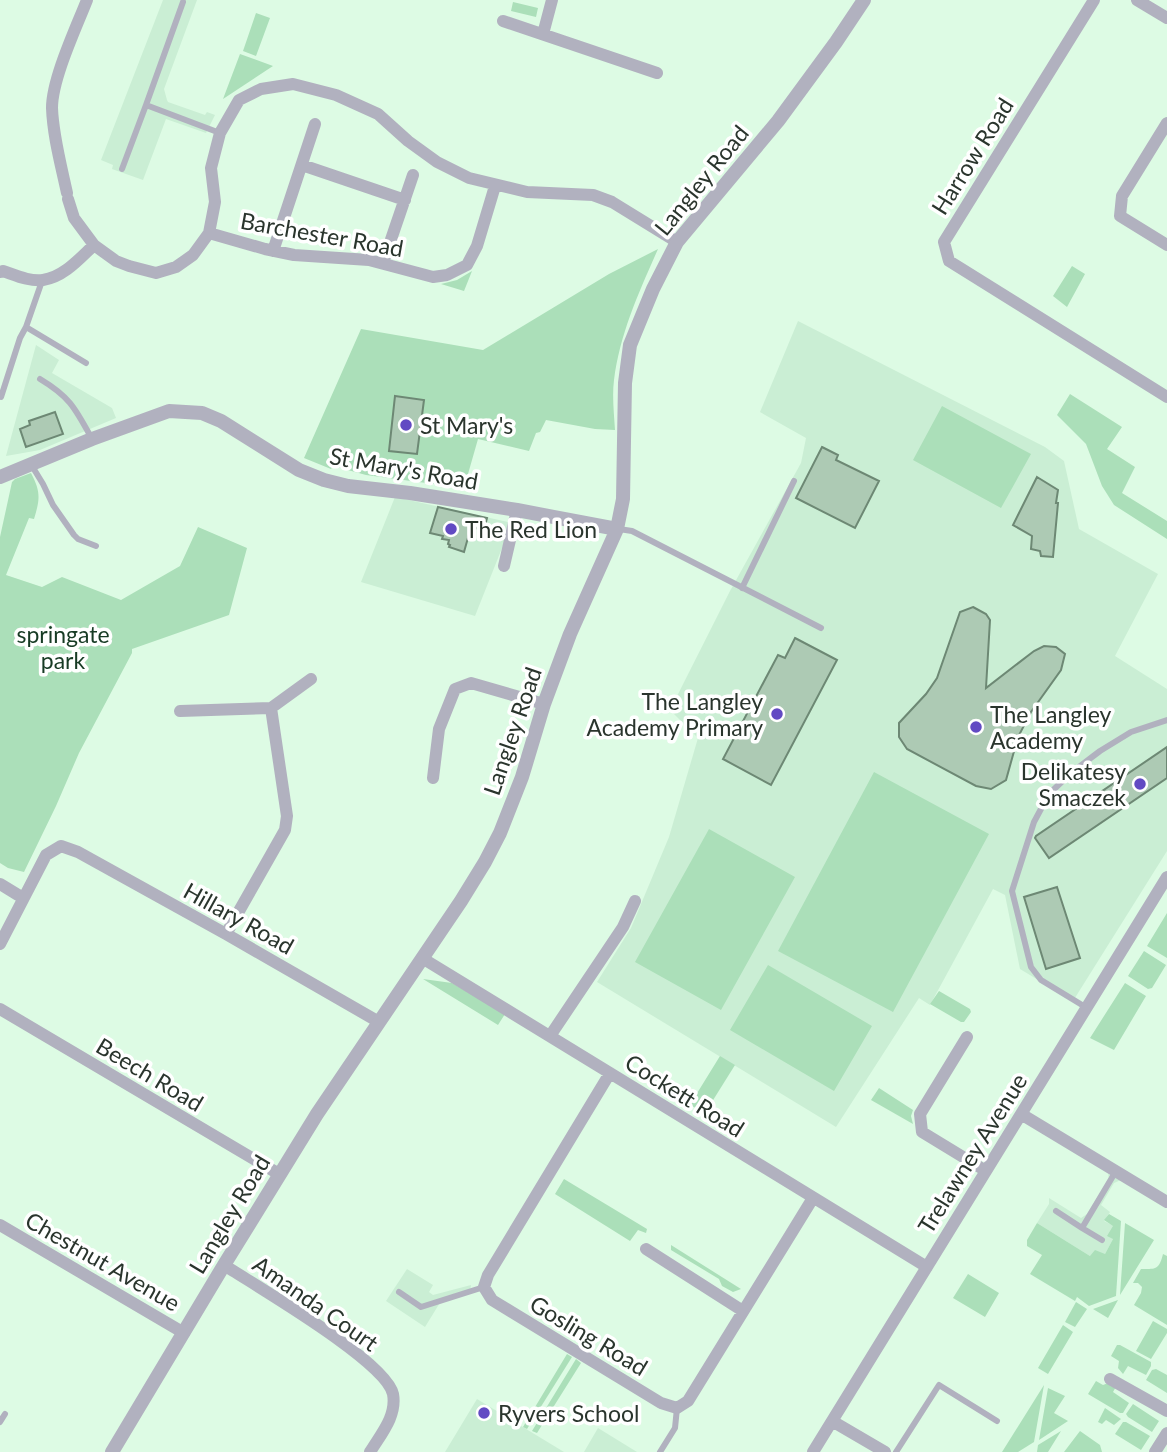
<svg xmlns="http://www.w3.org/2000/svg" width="1167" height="1452" viewBox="0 0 1167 1452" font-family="Lato,sans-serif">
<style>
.built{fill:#caeed4}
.green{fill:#abdfb9}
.building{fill:#adcab4;stroke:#6d8874;stroke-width:2}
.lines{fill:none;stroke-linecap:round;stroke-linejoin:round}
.service{stroke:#b1b1bf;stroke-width:6}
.minor{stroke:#b1b1bf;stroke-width:12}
.tertiary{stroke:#b1b1bf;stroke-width:14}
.poi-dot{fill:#624ac3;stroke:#fff;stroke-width:2.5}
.labels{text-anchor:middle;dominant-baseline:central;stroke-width:7;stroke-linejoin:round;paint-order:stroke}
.street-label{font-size:23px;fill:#2a352d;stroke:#fff}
.poi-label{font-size:23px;fill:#2a352d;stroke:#fff;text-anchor:start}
.park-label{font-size:23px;fill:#173b24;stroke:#fff}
</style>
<rect width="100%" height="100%" fill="#ddfbe4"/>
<path class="built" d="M 163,0 L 197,0 L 164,89 L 167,100 L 168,102 L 205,115 L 207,112 L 215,115 L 206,133 L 166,119 L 143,180 L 112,169 L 113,165 L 101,160 Z
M 798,321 L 1045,447 L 1064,461 L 1079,529 L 1158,574 L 1115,656 L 1167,689 L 1167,851 L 1073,1001 L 1020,969 L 1005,895 L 993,889 L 930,1005 L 919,998 L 836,1127 L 597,982 L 631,928 L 669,837 L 698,738 L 670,710 L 730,591 L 801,463 L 806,438 L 760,412 Z
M 36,345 L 59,360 L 52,373 L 112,408 L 116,418 L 40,450 L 6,456 Z
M 395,497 L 508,522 L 504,543 L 475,616 L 361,582 Z
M 1108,1174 L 1121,1180 L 1114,1183 L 1101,1205 L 1110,1212 L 1104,1221 L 1114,1226 L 1113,1239 L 1105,1254 L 1090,1256 L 1037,1223 L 1049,1204 L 1049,1198 L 1081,1218 L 1087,1214 L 1109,1179 Z
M 407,1269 L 433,1285 L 429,1292 L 433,1295 L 471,1285 L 470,1292 L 441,1301 L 425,1327 L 386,1301 Z
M 477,1399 L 564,1452 L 445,1452 Z
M 598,1428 L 637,1452 L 584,1452 Z"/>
<path class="green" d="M 513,2 L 538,8 L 536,17 L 511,11 Z
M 256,13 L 270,18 L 256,56 L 243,51 Z
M 240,54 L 273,66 L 223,99 Z
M 658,249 C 639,292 620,333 614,380 C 612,396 614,414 615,430 L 595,429 L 546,420 L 540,432 L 536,433 L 529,451 L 478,439 L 464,488 L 366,475 L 333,466 L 331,469 L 304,458 L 361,329 L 483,350 L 609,274 Z
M 1072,266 L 1085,274 L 1067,307 L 1053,296 Z
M 472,271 L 464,291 L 441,284 L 457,280 Z
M 1070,394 L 1122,427 L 1107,449 L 1135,467 L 1122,493 L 1167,521 L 1167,539 L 1114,505 L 1102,486 L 1086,444 L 1057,415 Z
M 942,406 L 1031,454 L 1001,508 L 913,460 Z
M 31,473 C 41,492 40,499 34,519 L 29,518 L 6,575 L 42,587 L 62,577 L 121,600 L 180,566 L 198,527 L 247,548 L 229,615 L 132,649 L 132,653 L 79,753 L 56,806 L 24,872 L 8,868 L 0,863 L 0,537 L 12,482 L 15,479 Z
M 874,772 L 989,834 L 893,1012 L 778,951 Z
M 709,829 L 795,877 L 721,1010 L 635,962 Z
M 1167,913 L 1167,958 L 1147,946 Z
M 1144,951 L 1166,965 L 1152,988 L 1148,989 L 1128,976 Z
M 768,965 L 872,1026 L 834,1091 L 730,1030 Z
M 423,979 L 452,983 L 505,1014 L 498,1025 Z
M 1125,983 L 1146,996 L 1114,1050 L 1090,1038 Z
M 939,991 L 970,1009 L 971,1012 L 964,1022 L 961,1022 L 930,1004 Z
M 720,1056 L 735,1065 L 705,1113 L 692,1106 L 691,1103 Z
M 879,1088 L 913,1110 L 911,1116 L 913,1124 L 871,1100 Z
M 564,1179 L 647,1229 L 646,1233 L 638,1230 L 630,1241 L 555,1194 Z
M 1109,1214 L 1121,1221 L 1116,1296 L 1089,1306 L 1077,1297 L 1075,1301 L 1030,1274 L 1042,1255 L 1027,1246 L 1027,1240 L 1037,1223 L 1090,1256 L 1095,1250 L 1105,1254 L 1113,1239 L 1107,1236 L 1113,1226 L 1104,1220 Z
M 1125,1223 L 1154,1240 L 1120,1295 Z
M 671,1245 L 741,1289 L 733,1292 L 722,1286 L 719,1279 L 671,1250 Z
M 1163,1254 L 1167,1256 L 1167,1325 L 1134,1305 L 1141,1293 L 1142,1287 L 1138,1283 L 1133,1283 L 1141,1269 C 1156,1269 1159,1270 1163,1254 Z
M 968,1274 L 999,1293 L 985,1317 L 953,1298 Z
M 1118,1300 L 1108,1318 L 1093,1309 Z
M 1076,1302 L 1087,1309 L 1075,1327 L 1065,1322 Z
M 1153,1321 L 1167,1329 L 1167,1333 L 1151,1359 L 1136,1351 Z
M 1063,1325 L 1073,1332 L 1048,1374 L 1038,1368 Z
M 1117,1345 L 1120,1345 L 1151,1362 L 1151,1366 L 1146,1375 L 1128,1366 L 1123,1374 L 1118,1368 L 1119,1361 L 1111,1356 Z
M 567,1354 L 572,1357 L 527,1429 L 523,1427 Z
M 576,1359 L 581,1363 L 537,1433 L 532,1431 Z
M 1156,1369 L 1167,1375 L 1167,1393 L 1146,1380 L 1152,1370 Z
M 1096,1381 L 1103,1385 L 1111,1382 L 1118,1383 L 1113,1392 L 1129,1403 L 1123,1413 L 1120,1413 L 1088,1394 Z
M 1044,1385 L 1034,1442 L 1018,1452 L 1002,1452 Z
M 1048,1388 L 1065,1396 L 1054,1413 L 1068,1421 L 1039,1440 Z
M 1133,1404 L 1159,1421 L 1152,1432 L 1128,1417 L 1126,1414 Z
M 1105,1408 L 1121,1419 L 1114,1425 L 1106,1420 L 1102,1424 L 1098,1422 Z
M 1123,1422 L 1126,1422 L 1150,1436 L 1141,1450 L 1115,1434 Z
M 1061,1431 L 1048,1452 L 1037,1452 L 1038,1445 Z
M 1080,1431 L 1100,1445 L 1102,1452 L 1064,1452 Z"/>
<path class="building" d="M 395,396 L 424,400 L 417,454 L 389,451 Z
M 55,412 L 63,434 L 26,447 L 20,429 L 30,425 L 29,421 Z
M 822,447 L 838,455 L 836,460 L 879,481 L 855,528 L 796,498 Z
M 1037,477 L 1058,490 L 1056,503 L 1058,503 L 1053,557 L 1041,556 L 1040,551 L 1031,549 L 1032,536 L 1013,525 Z
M 438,507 L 487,518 L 484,530 L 471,527 L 464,552 L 449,547 L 450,545 L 448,544 L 449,540 L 442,539 L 443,536 L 430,533 Z
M 973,607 L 986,614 L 990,620 L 986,688 L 1034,651 L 1044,646 L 1056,647 L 1065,654 L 1061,670 L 1031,712 L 1018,737 L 1006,780 L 991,789 L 976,786 L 907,749 L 899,737 L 899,723 L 926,694 L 937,678 L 960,612 Z
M 795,638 L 837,660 L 771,785 L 723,759 L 778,655 L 785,658 Z
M 1167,747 L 1167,778 L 1049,858 L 1035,838 L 1036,836 Z
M 1057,887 L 1080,958 L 1046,969 L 1024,897 Z"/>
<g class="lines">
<path class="service" d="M 183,2 L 146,105 L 220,133
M 122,169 L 146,105
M 42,281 L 26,327 L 86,363
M 40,379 C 70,397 75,408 92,439
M 1,397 L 20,338 L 26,327
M 32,466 L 43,484 L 53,505 L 74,535 L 78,539 L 96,546
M 619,529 L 632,531 L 821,628
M 742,588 L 794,481
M 1087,1008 L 1041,980 L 1031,967 L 1012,891 L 1034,822 L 1049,794 L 1071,773 L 1100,751 L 1131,732 L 1167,720
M 1056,1211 L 1082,1228 L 1116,1171
M 1082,1228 L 1102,1240
M 399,1292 L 421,1307 L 484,1287
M 0,1422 L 5,1414
M 660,1452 L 675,1428 L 677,1408
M 896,1452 L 939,1385 L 997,1421"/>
<path class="minor" d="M 1094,0 L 944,242 L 949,261 L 1167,397
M 1137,0 L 1167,18
M 503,21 L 657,73
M 543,34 L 552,0
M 1167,123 L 1122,196 L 1120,216 L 1167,245
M 302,165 L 405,200
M 67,193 C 61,165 53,136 52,108 C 52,79 76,28 87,0
M 68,199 L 74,218 L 94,245 L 116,261 L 129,266 L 156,273 L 176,267 L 193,255 L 209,233 L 215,202 L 211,168 L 220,133 L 239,100 L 261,89 L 293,84 L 336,95 L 378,114 L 408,141 L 437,162 L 469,178 L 527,192 L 593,195 L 612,202 L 677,242
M 209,233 L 265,249 L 294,255 L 369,260 L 433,277 L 447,275 L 467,265 L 477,246 L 495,186
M 273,251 L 315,124
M 383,263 L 413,175
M 0,272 L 3,271 C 15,275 30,282 43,280 C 64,277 80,258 94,245
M 504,566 L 517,510
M 271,708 L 311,679
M 180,711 L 271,708 L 287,816 L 285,830 L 226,934
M 433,778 L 439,729 L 455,689 L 471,683 L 544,704
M 0,884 L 23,898
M 0,944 L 46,855 L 61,846 L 78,852 L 226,934 L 379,1022
M 422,958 L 927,1267
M 0,1009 L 279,1174
M 550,1036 L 623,927 L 635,901
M 967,1037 L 920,1114 L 922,1132 L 986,1171
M 610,1073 L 488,1275 L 484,1287 L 492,1300 L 661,1403 L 677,1408 L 688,1401 L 813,1198
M 1021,1114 L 1167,1202
M 0,1225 L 184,1333
M 646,1249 L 743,1311
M 224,1265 C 256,1286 386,1361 393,1394 C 397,1416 381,1434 370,1452
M 1110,1379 L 1167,1411
M 832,1421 L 885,1452
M 813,1452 L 1167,877
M 1155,1452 L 1167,1433"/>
<path class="tertiary" d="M 0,477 L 92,439 L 169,411 L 202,413 L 221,421 L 299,470 L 324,480 L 348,486 L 410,493 L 517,510 L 617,529
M 112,1452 L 224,1265 L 317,1114 L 461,901 L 485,862 L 500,833 L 522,777 L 544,704 L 570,634 L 617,529 L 623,499 L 625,383 L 630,345 L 653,289 L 677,242 L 778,121 L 836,42 L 864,0"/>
</g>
<g class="poi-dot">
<circle cx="406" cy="425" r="7"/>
<circle cx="451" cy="529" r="7"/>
<circle cx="777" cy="714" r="7"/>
<circle cx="976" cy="727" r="7"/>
<circle cx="1140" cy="784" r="7"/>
<circle cx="484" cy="1413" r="7"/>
</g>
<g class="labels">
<g class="street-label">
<text transform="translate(972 156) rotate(-58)">Harrow Road</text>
<text transform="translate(701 180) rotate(-51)">Langley Road</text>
<text transform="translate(322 234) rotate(10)">Barchester Road</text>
<text transform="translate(404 468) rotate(10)">St Mary's Road</text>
<text transform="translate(512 731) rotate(-71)">Langley Road</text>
<text transform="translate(239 918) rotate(29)">Hillary Road</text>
<text transform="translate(150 1074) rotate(31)">Beech Road</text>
<text transform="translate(685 1095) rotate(32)">Cockett Road</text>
<text transform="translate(972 1153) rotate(-58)">Trelawney Avenue</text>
<text transform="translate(229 1214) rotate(-59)">Langley Road</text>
<text transform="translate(103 1261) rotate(30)">Chestnut Avenue</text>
<text transform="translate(316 1303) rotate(35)">Amanda Court</text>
<text transform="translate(589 1335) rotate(31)">Gosling Road</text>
</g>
<g class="poi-label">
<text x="420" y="425">St Mary's</text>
<text x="465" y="529">The Red Lion</text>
<text x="763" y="701" text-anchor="end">The Langley<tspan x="763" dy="26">Academy Primary</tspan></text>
<text x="990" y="714">The Langley<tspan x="990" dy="26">Academy</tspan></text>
<text x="1126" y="771" text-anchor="end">Delikatesy<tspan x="1126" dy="26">Smaczek</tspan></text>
<text x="498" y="1413">Ryvers School</text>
</g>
<g class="park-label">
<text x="63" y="634">springate<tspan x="63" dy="26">park</tspan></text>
</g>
</g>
</svg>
